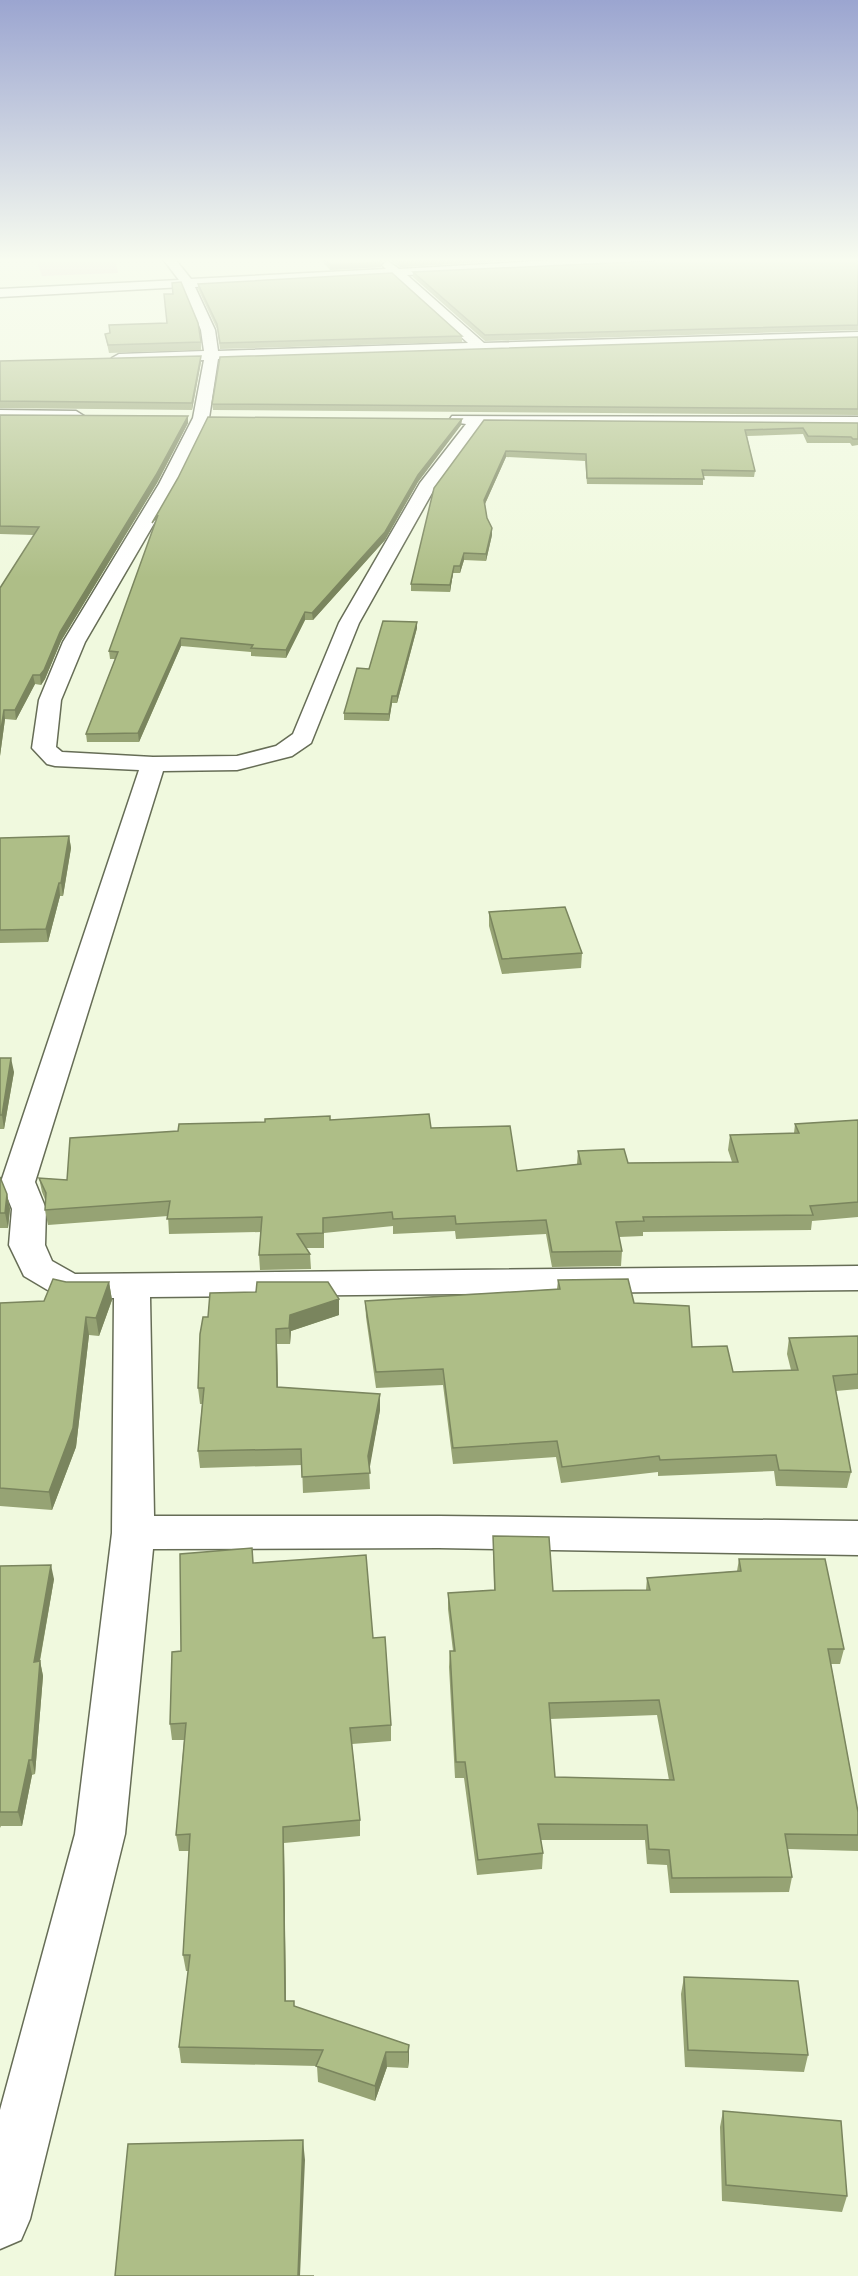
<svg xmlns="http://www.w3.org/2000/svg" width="858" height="2276" viewBox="0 0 858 2276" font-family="'DejaVu Sans',sans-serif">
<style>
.green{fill:#e8bed1}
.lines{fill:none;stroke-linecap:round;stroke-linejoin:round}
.street-casing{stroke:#666d56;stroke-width:3}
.street{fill:#fff;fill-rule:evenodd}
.wall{fill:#96a374;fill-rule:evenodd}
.shaded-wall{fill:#7a855e}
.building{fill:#aebe87;stroke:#7a855e;stroke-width:1.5;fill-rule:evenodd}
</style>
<rect width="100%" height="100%" fill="#f0f9de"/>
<path class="green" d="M 36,259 L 115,259 L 118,273 L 42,276 Z"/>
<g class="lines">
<defs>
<path id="street" d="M 163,259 L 175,259 L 191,279 L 386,269 L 382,265 L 388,261 L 399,269 L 576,259 L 660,259 L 654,263 L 407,275 L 484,343 L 858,332 L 858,340 L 218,359 L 209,418 L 177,484 L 85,642 L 61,700 L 56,747 L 62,752 L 153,757 L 237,756 L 276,746 L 293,734 L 339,623 L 420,483 L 466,424 L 452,422 L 450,419 L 452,416 L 858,417 L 858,427 L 482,424 L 437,484 L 359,623 L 311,743 L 292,756 L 237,770 L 163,771 L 35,1182 L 46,1209 L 45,1245 L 52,1261 L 75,1274 L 858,1266 L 858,1290 L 150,1297 L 154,1516 L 439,1516 L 858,1521 L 858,1555 L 439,1548 L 153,1549 L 125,1834 L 30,2219 L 21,2240 L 0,2249 L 0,2110 L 75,1834 L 112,1533 L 114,1298 L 69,1298 L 56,1295 L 24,1276 L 9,1245 L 12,1209 L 1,1182 L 139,770 L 55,766 L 47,764 L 32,748 L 39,700 L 63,642 L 159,484 L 193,418 L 204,360 L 119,362 L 112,358 L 119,354 L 204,351 L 201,330 L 183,287 L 0,297 L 0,289 L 179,280 ZM 393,276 L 468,343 L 218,351 L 215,330 L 195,287 Z
M 0,410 L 76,411 L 84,416 L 76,421 L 0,420 Z"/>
</defs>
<use href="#street" class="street-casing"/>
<use href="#street" class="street"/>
</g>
<path class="wall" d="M 320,259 L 387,259 L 381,263 L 381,267 L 330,270 Z
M 389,259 L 528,259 L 400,267 Z
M 858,259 L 858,330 L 485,341 L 413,277 L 413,272 L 654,261 Z
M 198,284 L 462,336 L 462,342 L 220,349 L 217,329 L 198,289 Z
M 105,334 L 201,342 L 201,350 L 109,353 Z
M 858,337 L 858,415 L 213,410 L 212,404 Z
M 0,361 L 201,362 L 192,410 L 0,408 Z
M 0,415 L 188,416 L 188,423 L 157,483 L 61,641 L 45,679 L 41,685 L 35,684 L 16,720 L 5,719 L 0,756 L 0,588 L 34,535 L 0,534 Z
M 462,419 L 461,425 L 418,482 L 385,540 L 313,620 L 305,620 L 286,658 L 251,656 L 251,652 L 181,646 L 139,742 L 87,742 L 86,734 L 115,659 L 110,659 L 109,651 Z
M 484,420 L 858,423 L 858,445 L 852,446 L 850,443 L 807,443 L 803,434 L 747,436 L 755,471 L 754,477 L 703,476 L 703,485 L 587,484 L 585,461 L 506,457 L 485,504 L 487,518 L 492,535 L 486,561 L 464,560 L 460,573 L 453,573 L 450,592 L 411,591 L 411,584 Z
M 417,622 L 417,628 L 397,703 L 392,703 L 389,721 L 344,720 L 344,713 L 369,669 Z
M 69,836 L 71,848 L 63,896 L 60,896 L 48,942 L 0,943 L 0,838 Z
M 489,912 L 582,953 L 581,968 L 502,974 L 489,926 Z
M 0,1058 L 14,1072 L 4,1129 L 0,1129 Z
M 330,1120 L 431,1128 L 517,1171 L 577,1164 L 578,1151 L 628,1163 L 732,1162 L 728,1150 L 730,1135 L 794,1133 L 795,1124 L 858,1120 L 858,1217 L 812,1221 L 811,1230 L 643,1232 L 643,1236 L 619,1237 L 622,1251 L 621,1266 L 552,1267 L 546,1234 L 456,1239 L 455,1231 L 393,1234 L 393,1226 L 324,1233 L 324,1248 L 306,1248 L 310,1254 L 311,1269 L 260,1270 L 259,1255 L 261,1232 L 169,1234 L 168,1216 L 48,1225 L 45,1210 L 46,1202 L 42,1192 L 39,1178 L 67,1180 L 178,1131 L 265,1122 Z
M 0,1177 L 7,1194 L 10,1209 L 8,1228 L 0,1228 Z
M 558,1280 L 634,1303 L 692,1347 L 733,1372 L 791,1370 L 787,1354 L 789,1338 L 858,1336 L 858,1389 L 836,1391 L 851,1472 L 847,1488 L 776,1486 L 774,1471 L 658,1476 L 658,1472 L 561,1483 L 556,1457 L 453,1464 L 443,1385 L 376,1388 L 366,1317 L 365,1301 L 557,1289 Z
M 66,1282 L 109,1282 L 112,1300 L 99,1336 L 89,1335 L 76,1447 L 52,1510 L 0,1506 L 0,1303 L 44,1301 Z
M 339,1299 L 339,1315 L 291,1331 L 290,1344 L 277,1344 L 278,1387 L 380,1394 L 380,1410 L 369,1468 L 370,1489 L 303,1493 L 302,1465 L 200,1468 L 198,1451 L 202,1404 L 200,1404 L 198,1388 L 208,1317 Z
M 493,1536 L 553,1591 L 646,1590 L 647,1578 L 737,1571 L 739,1559 L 844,1649 L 840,1664 L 831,1664 L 858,1812 L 858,1851 L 788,1849 L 792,1877 L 789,1892 L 670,1893 L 667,1865 L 647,1864 L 645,1840 L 541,1840 L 543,1853 L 542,1869 L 477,1875 L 464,1778 L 455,1778 L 449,1667 L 450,1651 L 453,1651 L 448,1609 L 448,1593 L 494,1590 ZM 657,1715 L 669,1780 L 555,1777 L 550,1719 Z
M 253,1563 L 373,1638 L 391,1725 L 391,1741 L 352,1744 L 360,1820 L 360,1836 L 284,1843 L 286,2001 L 294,2006 L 409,2045 L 409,2060 L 408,2068 L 387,2067 L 375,2101 L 318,2082 L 317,2066 L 181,2063 L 179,2047 L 188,1971 L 186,1971 L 183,1955 L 189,1851 L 179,1851 L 176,1835 L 184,1740 L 172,1740 L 170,1724 L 181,1651 Z
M 0,1566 L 54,1579 L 40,1661 L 43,1676 L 35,1774 L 32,1775 L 22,1826 L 1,1826 L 0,1828 Z
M 684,1977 L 808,2055 L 804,2072 L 685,2067 L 681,1994 Z
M 723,2111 L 847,2196 L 842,2212 L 722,2201 L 720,2127 Z"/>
<path class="shaded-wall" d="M 381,259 L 387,259 L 381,263 L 381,267 L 330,270 L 330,265 Z
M 445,259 L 528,259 L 400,267 L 400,262 Z
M 201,356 L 201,362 L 192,410 L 192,403 Z
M 188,416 L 188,423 L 157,483 L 61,641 L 45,679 L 41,685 L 40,675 L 60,632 Z
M 462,419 L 461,425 L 418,482 L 385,540 L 313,620 L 312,613 Z
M 506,451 L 506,457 L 484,506 L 484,500 Z
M 492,528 L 492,535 L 486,561 L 486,554 Z
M 464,553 L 464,560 L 460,573 L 460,566 Z
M 454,566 L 453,573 L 450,592 L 450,585 Z
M 305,612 L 305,620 L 286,658 L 286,650 Z
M 417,622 L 417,628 L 397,703 L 397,696 Z
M 181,638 L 181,646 L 139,742 L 138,733 Z
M 33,675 L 35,684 L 16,720 L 15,710 Z
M 392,696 L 392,703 L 389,721 L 389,714 Z
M 4,710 L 5,719 L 0,756 L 0,736 Z
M 69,836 L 71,848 L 63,896 L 61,883 Z
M 59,883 L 60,896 L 48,942 L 46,929 Z
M 11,1058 L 14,1072 L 4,1129 L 2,1115 Z
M 7,1194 L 10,1209 L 8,1228 L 5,1213 Z
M 109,1282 L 112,1300 L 99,1336 L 96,1318 Z
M 339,1299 L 339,1315 L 291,1331 L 290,1344 L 289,1328 L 290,1315 Z
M 86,1317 L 89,1335 L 76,1447 L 52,1510 L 49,1492 Z
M 276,1329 L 277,1344 L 278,1403 L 277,1387 Z
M 380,1394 L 380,1410 L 369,1472 L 368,1456 Z
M 51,1565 L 54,1579 L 37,1676 L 34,1662 Z
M 40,1661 L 43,1676 L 35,1774 L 32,1760 Z
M 29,1760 L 32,1775 L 22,1826 L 18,1812 Z
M 283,1827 L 284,1843 L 286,2017 L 285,2001 Z
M 409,2045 L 409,2060 L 408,2068 L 408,2052 Z
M 386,2052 L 387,2067 L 375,2101 L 375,2086 Z
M 303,2140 L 305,2160 L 300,2276 L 298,2276 Z"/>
<path class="building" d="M 325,259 L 381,259 L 381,262 L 330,265 Z
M 396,259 L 445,259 L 400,262 Z
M 656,259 L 858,259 L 858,325 L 485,335 L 413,272 L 654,261 Z
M 392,273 L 462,336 L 220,343 L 217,324 L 198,284 Z
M 181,282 L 198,323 L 201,342 L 108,345 L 105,334 L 110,333 L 109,325 L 167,323 L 164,294 L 173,294 L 172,283 Z
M 858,337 L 858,409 L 212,404 L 220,357 Z
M 201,356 L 192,403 L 0,401 L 0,361 Z
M 0,415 L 188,416 L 156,475 L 60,632 L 44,670 L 40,675 L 33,675 L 15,710 L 4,710 L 0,736 L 0,588 L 39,527 L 0,526 Z
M 208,417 L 462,419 L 418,475 L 385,532 L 312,613 L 305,612 L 286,650 L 251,648 L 253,645 L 181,638 L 138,733 L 86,734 L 118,652 L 109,651 L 158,515 L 152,523 L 178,478 Z
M 484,420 L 858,423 L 858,439 L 853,439 L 851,437 L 808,436 L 803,428 L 745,430 L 755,471 L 702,470 L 704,479 L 587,478 L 586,454 L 506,451 L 484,500 L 487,518 L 492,528 L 486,554 L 464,553 L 460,566 L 454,566 L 450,585 L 411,584 L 434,488 Z
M 383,621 L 417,622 L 397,696 L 392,696 L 389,714 L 344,713 L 357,668 L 369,669 Z
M 69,836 L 61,883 L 59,883 L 46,929 L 0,930 L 0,838 Z
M 565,907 L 582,953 L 502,959 L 489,912 Z
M 0,1058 L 11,1058 L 2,1115 L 0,1115 Z
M 429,1114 L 431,1128 L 510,1126 L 517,1171 L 581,1164 L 578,1151 L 624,1149 L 628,1163 L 738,1162 L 730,1135 L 799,1133 L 795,1124 L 858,1120 L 858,1202 L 810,1206 L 813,1215 L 643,1217 L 644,1221 L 616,1222 L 622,1251 L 552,1252 L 546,1220 L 456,1224 L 455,1216 L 393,1219 L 392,1212 L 323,1218 L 323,1233 L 297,1234 L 310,1254 L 259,1255 L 262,1217 L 167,1219 L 170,1201 L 45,1210 L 46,1193 L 39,1178 L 67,1180 L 70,1138 L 178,1131 L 179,1124 L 265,1122 L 265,1119 L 330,1116 L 330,1120 Z
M 0,1177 L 7,1194 L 5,1213 L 0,1213 Z
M 53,1279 L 66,1282 L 109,1282 L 96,1318 L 86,1317 L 73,1428 L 49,1492 L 0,1488 L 0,1303 L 44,1301 Z
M 628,1279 L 634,1303 L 689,1306 L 692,1347 L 727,1346 L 733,1372 L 798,1370 L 789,1338 L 858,1336 L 858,1374 L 833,1376 L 851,1472 L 779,1470 L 776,1455 L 660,1460 L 659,1456 L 562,1467 L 557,1441 L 453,1448 L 443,1369 L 376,1372 L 365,1301 L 560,1289 L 558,1280 Z
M 257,1282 L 328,1282 L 339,1299 L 290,1315 L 289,1328 L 276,1329 L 277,1387 L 380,1394 L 368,1456 L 370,1473 L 302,1477 L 301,1449 L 198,1451 L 204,1388 L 198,1388 L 200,1334 L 203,1317 L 208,1317 L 210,1293 L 256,1292 Z
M 493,1536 L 549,1537 L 553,1591 L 650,1590 L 647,1578 L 741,1571 L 739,1559 L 825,1559 L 844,1649 L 828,1649 L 858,1812 L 858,1835 L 785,1834 L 792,1877 L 672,1878 L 669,1850 L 649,1849 L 647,1825 L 538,1824 L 543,1853 L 478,1860 L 465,1762 L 456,1762 L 450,1651 L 455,1651 L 448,1593 L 495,1590 ZM 659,1700 L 674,1780 L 555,1777 L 549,1703 Z
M 252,1548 L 253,1563 L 366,1555 L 373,1638 L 385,1637 L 391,1725 L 350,1728 L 360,1820 L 283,1827 L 285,2001 L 294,2001 L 294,2006 L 409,2045 L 408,2052 L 386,2052 L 375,2086 L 316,2066 L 323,2050 L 179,2047 L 190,1955 L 183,1955 L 190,1834 L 176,1835 L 186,1723 L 170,1724 L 172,1652 L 181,1651 L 180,1554 Z
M 51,1565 L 34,1662 L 40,1661 L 32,1760 L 29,1760 L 18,1812 L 0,1812 L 0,1566 Z
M 684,1977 L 798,1981 L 808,2055 L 688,2050 Z
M 723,2111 L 841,2121 L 847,2196 L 726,2185 Z
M 303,2140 L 298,2276 L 314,2276 L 115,2276 L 128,2144 Z"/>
<linearGradient id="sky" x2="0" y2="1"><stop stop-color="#9ba5d0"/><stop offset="0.45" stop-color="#f8fcf0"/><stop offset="1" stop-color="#f8fcf0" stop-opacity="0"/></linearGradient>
<rect width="858" height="578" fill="url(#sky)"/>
</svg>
